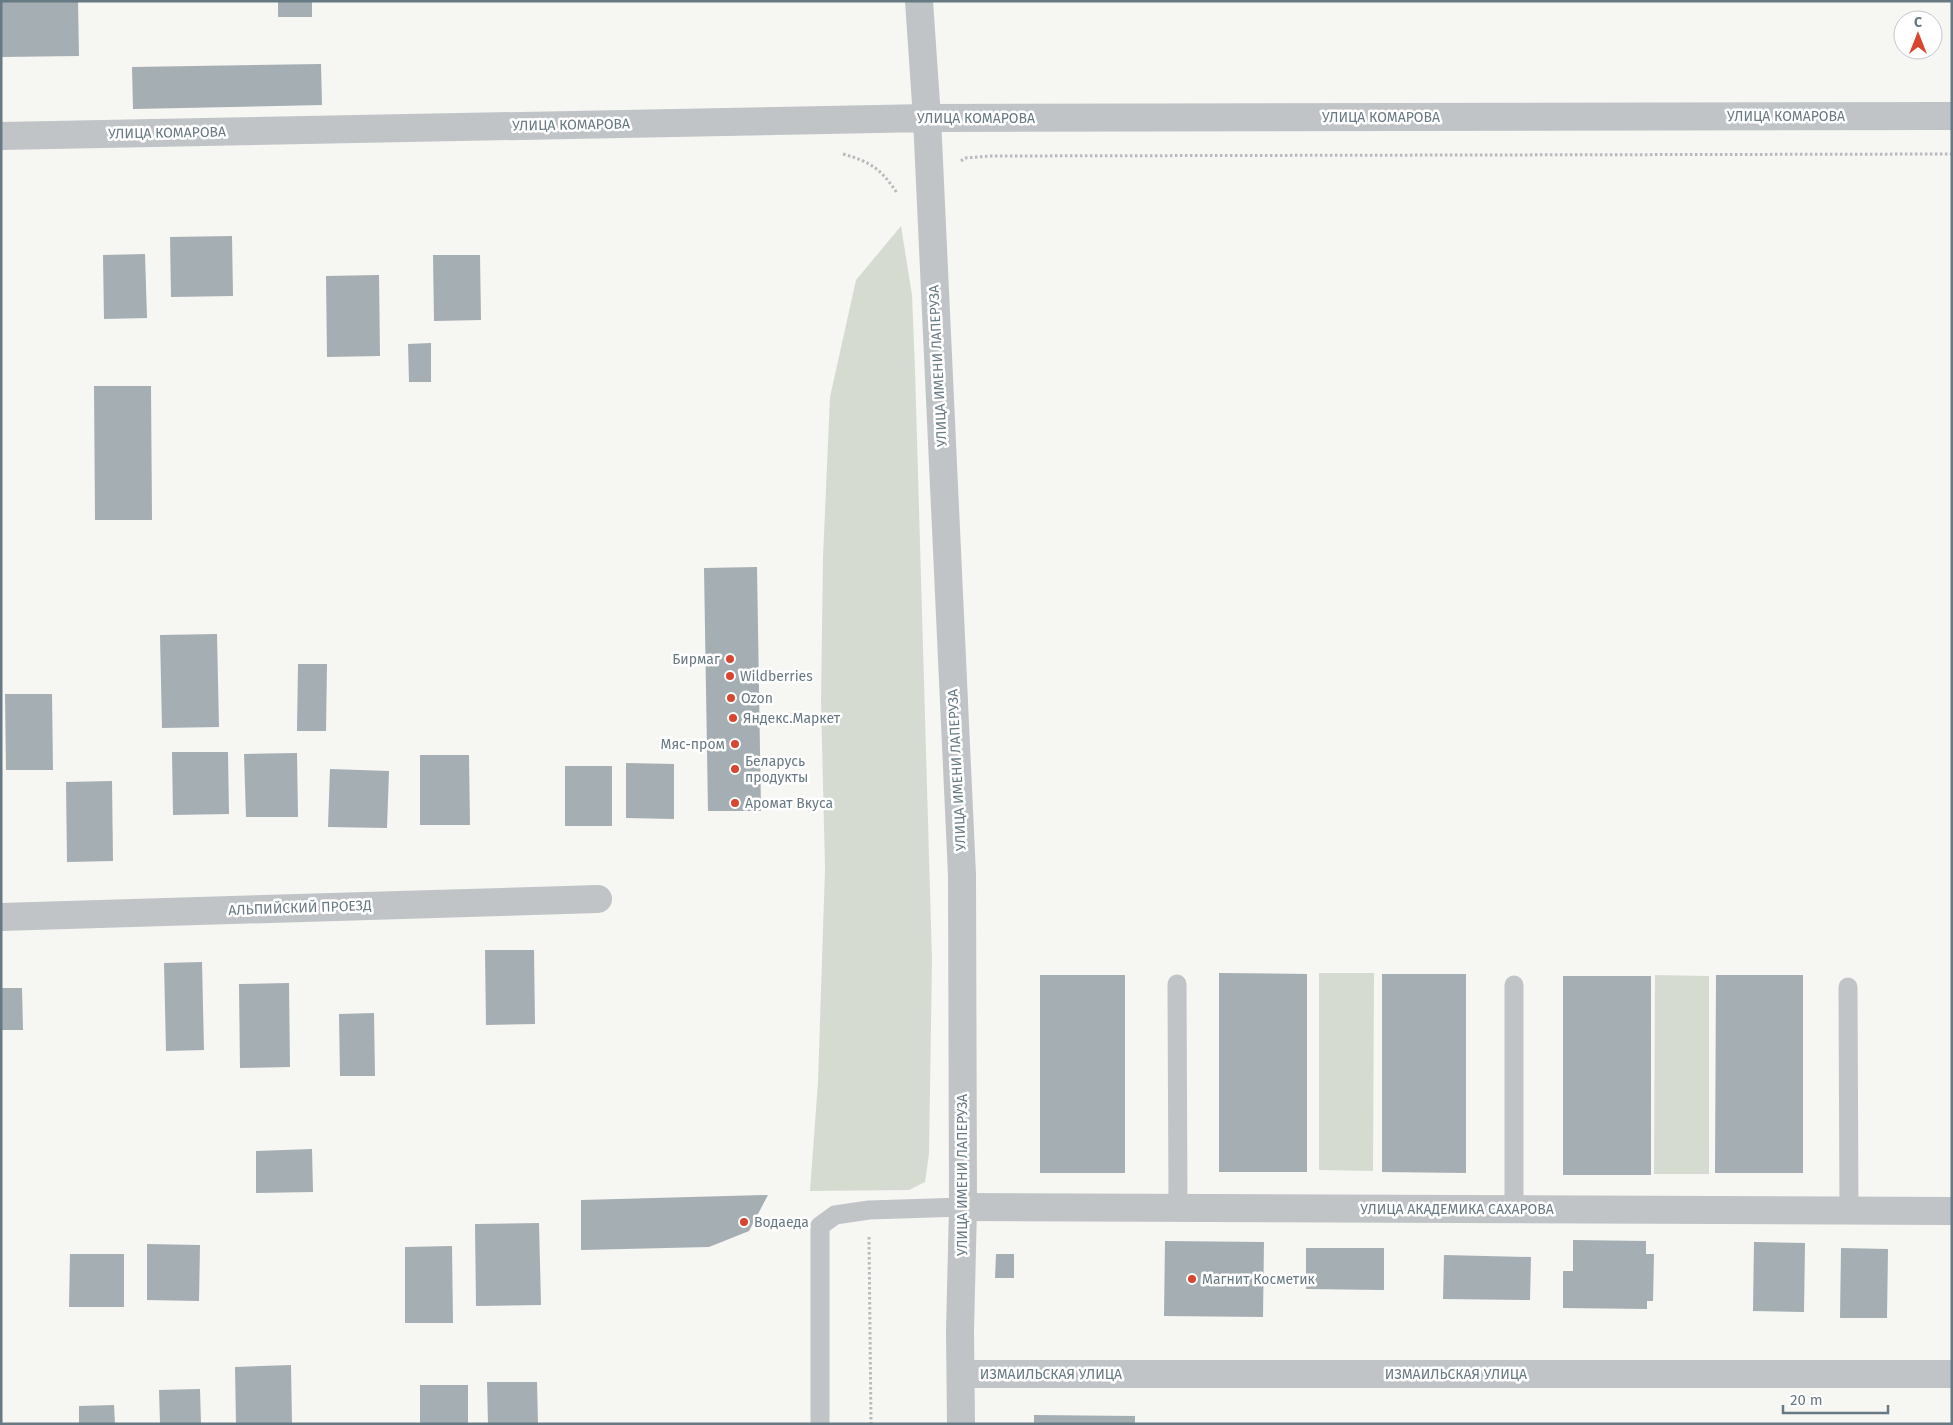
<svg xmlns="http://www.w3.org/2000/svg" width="1953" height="1425" viewBox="0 0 1953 1425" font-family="'Fira Sans',sans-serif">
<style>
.green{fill:#d6dbd2}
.building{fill:#a5aeb2}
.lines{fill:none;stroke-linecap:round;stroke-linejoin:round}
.path{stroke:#b8bbbd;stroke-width:3;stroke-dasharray:2.5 2.5;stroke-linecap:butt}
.service{stroke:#c0c4c7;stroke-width:19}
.minor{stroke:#c0c4c7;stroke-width:28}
.tertiary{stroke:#c0c4c7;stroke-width:28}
.poi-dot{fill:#d94630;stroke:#fff;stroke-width:2}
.labels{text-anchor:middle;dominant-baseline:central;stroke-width:5;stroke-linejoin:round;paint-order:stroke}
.street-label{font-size:14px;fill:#677982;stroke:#fff}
.poi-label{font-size:14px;fill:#677982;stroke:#fff;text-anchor:start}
</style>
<rect width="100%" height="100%" fill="#f6f6f3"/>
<path class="green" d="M 901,226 L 912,295 L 915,369 L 932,960 L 929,1154 L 925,1182 L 909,1190 L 810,1191 L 818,1082 L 825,869 L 821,701 L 823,557 L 830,397 L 856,280 Z
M 1319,973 L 1374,973 L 1373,1171 L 1319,1170 Z
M 1655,975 L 1709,976 L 1709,1174 L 1654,1174 Z"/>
<path class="building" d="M 1,1 L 78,1 L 79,56 L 1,57 Z
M 278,1 L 312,1 L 312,17 L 278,17 Z
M 321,64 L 322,105 L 133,109 L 132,67 Z
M 232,236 L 233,296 L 171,297 L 170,237 Z
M 145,254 L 147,318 L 104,319 L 103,255 Z
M 433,255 L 480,255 L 481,320 L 434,321 Z
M 379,275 L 380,356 L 327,357 L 326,276 Z
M 431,343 L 431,382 L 409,382 L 408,344 Z
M 94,386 L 151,386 L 152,520 L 95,520 Z
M 757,567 L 761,811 L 708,811 L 704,568 Z
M 217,634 L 219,727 L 162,728 L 160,635 Z
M 298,664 L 327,664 L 326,731 L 297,731 Z
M 5,694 L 52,694 L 53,770 L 6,770 Z
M 172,752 L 228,752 L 229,814 L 173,815 Z
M 297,753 L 298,817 L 246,817 L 244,754 Z
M 420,755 L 469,755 L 470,825 L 420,825 Z
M 626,763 L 674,764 L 674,819 L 626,818 Z
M 565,766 L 612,766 L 612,826 L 565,826 Z
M 330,769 L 389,771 L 387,828 L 328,827 Z
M 112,781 L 113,861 L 67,862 L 66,782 Z
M 485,950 L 534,950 L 535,1024 L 486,1025 Z
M 202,962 L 204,1050 L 166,1051 L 164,963 Z
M 1219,973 L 1307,974 L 1307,1172 L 1219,1172 Z
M 1382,974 L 1466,974 L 1466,1173 L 1382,1172 Z
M 1040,975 L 1125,975 L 1125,1173 L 1040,1173 Z
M 1716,975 L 1803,975 L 1803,1173 L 1715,1173 Z
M 1563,976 L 1651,976 L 1651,1175 L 1563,1175 Z
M 289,983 L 290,1067 L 240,1068 L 239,984 Z
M 1,988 L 22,988 L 23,1030 L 1,1030 Z
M 374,1013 L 375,1076 L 340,1076 L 339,1014 Z
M 312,1149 L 313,1192 L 256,1193 L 256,1151 Z
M 768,1195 L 749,1231 L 709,1247 L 581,1250 L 581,1200 Z
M 539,1223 L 541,1305 L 476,1306 L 475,1224 Z
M 1573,1240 L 1646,1241 L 1646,1254 L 1654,1254 L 1653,1301 L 1647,1301 L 1647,1309 L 1563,1308 L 1563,1271 L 1573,1271 Z
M 1165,1241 L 1264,1242 L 1263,1317 L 1164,1316 Z
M 1754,1242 L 1805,1243 L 1804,1312 L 1753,1311 Z
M 147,1244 L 200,1245 L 199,1301 L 147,1300 Z
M 452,1246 L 453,1323 L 405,1323 L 405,1247 Z
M 1306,1248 L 1384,1248 L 1384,1290 L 1306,1289 Z
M 1841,1248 L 1888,1249 L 1887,1318 L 1840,1318 Z
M 70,1254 L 124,1254 L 124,1307 L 69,1307 Z
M 996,1254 L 1014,1254 L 1014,1278 L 995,1278 Z
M 1444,1255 L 1531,1257 L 1530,1300 L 1443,1299 Z
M 291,1365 L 292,1424 L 236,1424 L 235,1367 Z
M 487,1382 L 537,1382 L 538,1424 L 488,1424 Z
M 420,1385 L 468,1385 L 468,1424 L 420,1424 Z
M 200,1389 L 201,1424 L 160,1424 L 159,1390 Z
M 114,1405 L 115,1424 L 79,1424 L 79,1406 Z
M 1034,1415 L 1135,1416 L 1135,1424 L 1034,1424 Z"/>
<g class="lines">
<path class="path" d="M 843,154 C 871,162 881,169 897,193
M 961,161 L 965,158 L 991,156 L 1952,154
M 869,1237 L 871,1424"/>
<path class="service" d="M 1177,984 L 1178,1207
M 1514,985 L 1514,1209
M 1848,987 L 1849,1210
M 820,1424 L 820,1226 L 835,1215 L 869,1210 L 963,1207"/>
<path class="minor" d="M 919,1 L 927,118 L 1952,116
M 1,917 L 598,899
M 963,1207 L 1952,1211
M 961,1374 L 1952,1374"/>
<path class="tertiary" d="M 1,136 L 927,118 L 962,875 L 963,1207 L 960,1331 L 961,1424"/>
</g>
<g class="poi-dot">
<circle cx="730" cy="659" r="5"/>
<circle cx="730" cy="676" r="5"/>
<circle cx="731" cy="698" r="5"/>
<circle cx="733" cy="718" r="5"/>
<circle cx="735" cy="744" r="5"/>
<circle cx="735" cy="769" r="5"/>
<circle cx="735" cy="803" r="5"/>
<circle cx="744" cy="1222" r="5"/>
<circle cx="1192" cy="1279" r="5"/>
</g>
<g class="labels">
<g class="street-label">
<text x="1786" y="116">УЛИЦА КОМАРОВА</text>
<text x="1381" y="117">УЛИЦА КОМАРОВА</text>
<text x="976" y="118">УЛИЦА КОМАРОВА</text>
<text transform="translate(571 125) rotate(-1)">УЛИЦА КОМАРОВА</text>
<text transform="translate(167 133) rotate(-1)">УЛИЦА КОМАРОВА</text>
<text transform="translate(938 366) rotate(-93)">УЛИЦА ИМЕНИ ЛАПЕРУЗА</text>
<text transform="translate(957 770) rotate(-93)">УЛИЦА ИМЕНИ ЛАПЕРУЗА</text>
<text transform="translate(300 908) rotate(-2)">АЛЬПИЙСКИЙ ПРОЕЗД</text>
<text transform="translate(962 1175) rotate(-90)">УЛИЦА ИМЕНИ ЛАПЕРУЗА</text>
<text x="1457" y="1209">УЛИЦА АКАДЕМИКА САХАРОВА</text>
<text x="1051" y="1374">ИЗМАИЛЬСКАЯ УЛИЦА</text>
<text x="1456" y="1374">ИЗМАИЛЬСКАЯ УЛИЦА</text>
</g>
<g class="poi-label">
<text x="720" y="659" text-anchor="end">Бирмаг</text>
<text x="740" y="676">Wildberries</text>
<text x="741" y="698">Ozon</text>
<text x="743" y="718">Яндекс.Маркет</text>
<text x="725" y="744" text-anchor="end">Мяс-пром</text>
<text x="745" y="761">Беларусь<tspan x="745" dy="16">продукты</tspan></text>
<text x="745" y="803">Аромат Вкуса</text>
<text x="754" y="1222">Водаеда</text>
<text x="1202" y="1279">Магнит Косметик</text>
</g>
</g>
<rect width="1953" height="1425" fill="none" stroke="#677982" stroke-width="5"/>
<g transform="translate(1918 35)"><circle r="24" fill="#ffffff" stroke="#c2c9cd"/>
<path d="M0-4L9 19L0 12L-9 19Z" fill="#d94630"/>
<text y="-8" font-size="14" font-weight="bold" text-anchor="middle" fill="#677982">С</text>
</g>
<path d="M1783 1405v8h105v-8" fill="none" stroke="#677982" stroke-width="2.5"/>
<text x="1790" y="1405" font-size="15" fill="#677982" stroke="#ffffff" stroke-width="4" paint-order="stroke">20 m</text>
</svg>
